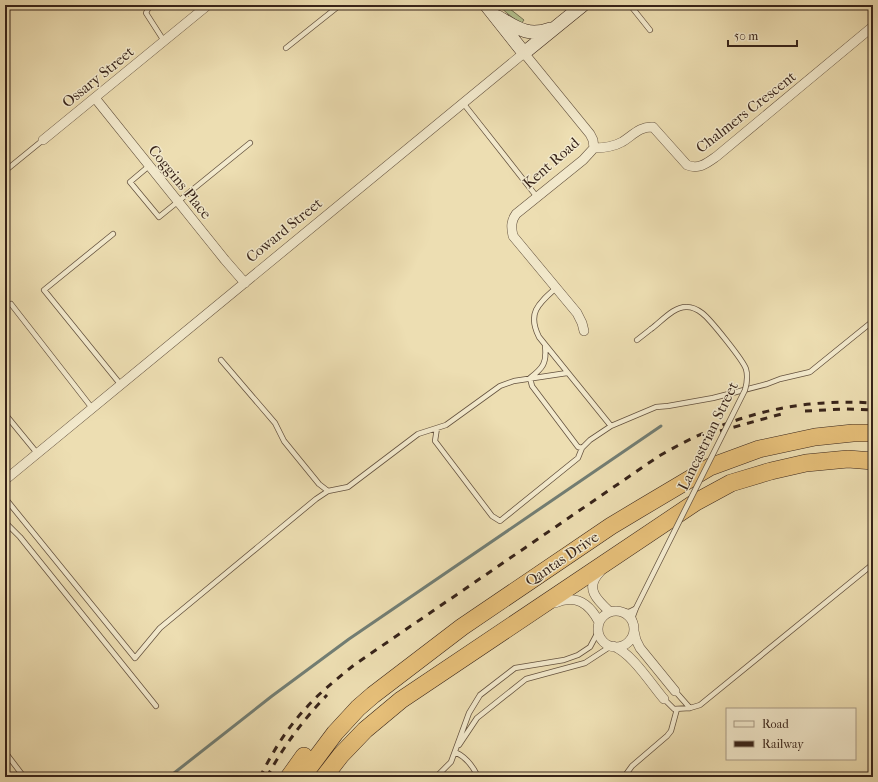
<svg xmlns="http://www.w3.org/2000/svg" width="878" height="782" viewBox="0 0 878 782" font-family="'IM FELL French Canon',serif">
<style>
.green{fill:#b4c28f;stroke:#767254}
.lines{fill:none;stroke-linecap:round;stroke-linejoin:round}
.stream{stroke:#727e74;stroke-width:3}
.lane-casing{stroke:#64523f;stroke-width:6}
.street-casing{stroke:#64523f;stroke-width:10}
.secondary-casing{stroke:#372319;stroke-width:14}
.highway-casing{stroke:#372319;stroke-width:18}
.lane{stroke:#f3eacd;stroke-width:4.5}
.street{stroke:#f3eacd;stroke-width:9}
.secondary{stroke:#f3eacd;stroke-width:13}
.highway{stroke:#e6bf79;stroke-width:17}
.rail{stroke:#372319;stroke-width:3;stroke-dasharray:7 7;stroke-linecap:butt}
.lane-bridge-casing{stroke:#64523f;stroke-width:6;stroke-linecap:butt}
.lane-bridge{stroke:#f3eacd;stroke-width:4.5}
.labels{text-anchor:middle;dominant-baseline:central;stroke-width:3;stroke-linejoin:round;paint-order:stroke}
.street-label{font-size:15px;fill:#372319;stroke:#f3eacd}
</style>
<rect width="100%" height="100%" fill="#eddeb2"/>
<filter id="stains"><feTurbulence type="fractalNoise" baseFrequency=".005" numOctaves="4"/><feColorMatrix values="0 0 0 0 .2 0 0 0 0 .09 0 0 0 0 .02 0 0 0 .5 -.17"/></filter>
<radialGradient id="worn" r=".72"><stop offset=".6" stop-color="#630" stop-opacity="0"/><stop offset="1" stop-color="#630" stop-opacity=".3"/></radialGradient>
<path class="green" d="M 498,5 L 505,5 L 524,20 L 521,24 L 508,14 Z"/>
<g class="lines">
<path class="stream" d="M 169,777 L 272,696 L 349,639 L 661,426"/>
<defs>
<path id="lane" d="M 150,5 L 146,13 L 164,41
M 313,5 L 315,6 L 316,5
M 630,5 L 650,30
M 286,48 L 340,5
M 463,103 L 537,197
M 149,166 L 130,182 L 159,217 L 250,143
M 5,171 L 43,140
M 113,234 L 44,290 L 121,385
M 556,288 C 538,304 527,313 539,337 L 611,426 L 656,407 L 668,406 L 713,398 L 767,384 L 780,379 L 810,372 L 873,321
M 11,304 L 92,408
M 637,340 L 651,329
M 545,346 C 547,363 543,368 530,378 L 532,386 L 578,447 L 582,448 L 590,440 L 611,426
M 221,360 L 275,423 L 284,441 L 319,484 L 328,491
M 5,414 L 37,453
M 437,428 L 435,441 L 492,516 L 500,521 L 578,458 L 582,448
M 5,498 L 135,658 L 160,628 L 316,499 L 328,491 L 348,487 L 418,434 L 446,425 L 500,386 L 514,381 L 567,373
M 5,522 L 20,537 L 156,706
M 622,611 L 629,612 L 635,609
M 634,624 L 633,616 L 636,608
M 675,691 L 690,708
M 664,699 L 674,709 L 690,708 L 700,705 L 873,564
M 459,745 L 477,718 L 526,679 L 585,663 L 611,646
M 5,752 L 24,777
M 455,752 C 466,757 473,766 478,777
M 436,777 L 451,762 L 469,713 L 480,695 L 515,668 L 564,660 L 578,655 L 590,647 L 598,632
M 624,777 L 632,766 L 667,736 L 671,731 L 677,709"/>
<path id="street" d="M 95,98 L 225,260 L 245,283
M 43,140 L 208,5
M 594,148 C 604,148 613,147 622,142 C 632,136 640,126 653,127 L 687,165 C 699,170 707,163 717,156 L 871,28
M 5,480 L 524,53 L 590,134 L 593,140 L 594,148 L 583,160 L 516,214 C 511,221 511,227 513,236 L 577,313 L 582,323 L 584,331
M 600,572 C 584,588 597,600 610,612
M 555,603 C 576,594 589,603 599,622
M598 629a18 18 0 1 1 36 0a18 18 0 1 1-36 0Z
M 634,631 L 636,640 L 640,648 L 675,691
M 613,646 C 632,653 651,684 664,699"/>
<path id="secondary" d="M 486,5 L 524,53 L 583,5
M 498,17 C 517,28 528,37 550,29"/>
<path id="highway" d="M 289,777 L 304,756
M 302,777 L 335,733 L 358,708 L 373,695 L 462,627 L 611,526 L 641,508 L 710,467 L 759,449 L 815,437 L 853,433 L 873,433
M 324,777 L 341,755 L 365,730 L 401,700 L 696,502 L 731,483 L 771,471 L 806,463 L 848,459 L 873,461"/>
</defs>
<use href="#lane" class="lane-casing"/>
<use href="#street" class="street-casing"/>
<use href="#secondary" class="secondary-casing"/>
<use href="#highway" class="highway-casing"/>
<use href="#lane" class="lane"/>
<use href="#street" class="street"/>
<use href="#secondary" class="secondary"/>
<use href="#highway" class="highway"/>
<path class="rail" d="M 805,411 L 844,409 L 873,410
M 720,431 L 785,413
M 260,777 C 272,753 287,728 306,708 C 320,692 337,679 354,665 L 659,456 C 728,416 793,398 873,403
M 267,777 C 283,747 303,720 327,695"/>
<defs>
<path id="lane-bridge" d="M 636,608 L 745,390 C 747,383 748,376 746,369 C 743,360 710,319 702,313 C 698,310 692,307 687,307 C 674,306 661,322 651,329"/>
</defs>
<use href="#lane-bridge" class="lane-bridge-casing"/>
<use href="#lane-bridge" class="lane-bridge"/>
</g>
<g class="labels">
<g class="street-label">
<text transform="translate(98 77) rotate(-39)">Ossary Street</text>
<text transform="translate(746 112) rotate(-38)">Chalmers Crescent</text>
<text transform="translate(551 163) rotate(-41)">Kent Road</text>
<text transform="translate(180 182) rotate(51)">Coggins Place</text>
<text transform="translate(284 230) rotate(-39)">Coward Street</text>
<text transform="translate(708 436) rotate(-64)">Lancastrian Street</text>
<text transform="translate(562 559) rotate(-34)">Qantas Drive</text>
</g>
</g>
<rect width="878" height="782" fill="none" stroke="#eddeb2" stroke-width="20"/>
<rect x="6" y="6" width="866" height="770" fill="none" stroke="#372319" stroke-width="2"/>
<rect x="10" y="10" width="858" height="762" fill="none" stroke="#372319"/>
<rect x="726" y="708" width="130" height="52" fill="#f3eacd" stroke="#a89a85"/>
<rect x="734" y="721" width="20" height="6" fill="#f3eacd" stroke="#a89a85"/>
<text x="762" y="728" font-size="12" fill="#372319">Road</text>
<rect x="734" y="741" width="20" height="6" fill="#372319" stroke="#a89a85"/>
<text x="762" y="748" font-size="12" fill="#372319">Railway</text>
<path d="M728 40v6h69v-6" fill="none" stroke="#372319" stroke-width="2"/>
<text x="734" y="40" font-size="12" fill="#372319" stroke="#f3eacd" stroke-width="3" paint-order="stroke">50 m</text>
<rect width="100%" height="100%" filter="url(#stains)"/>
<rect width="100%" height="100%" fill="url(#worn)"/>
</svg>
